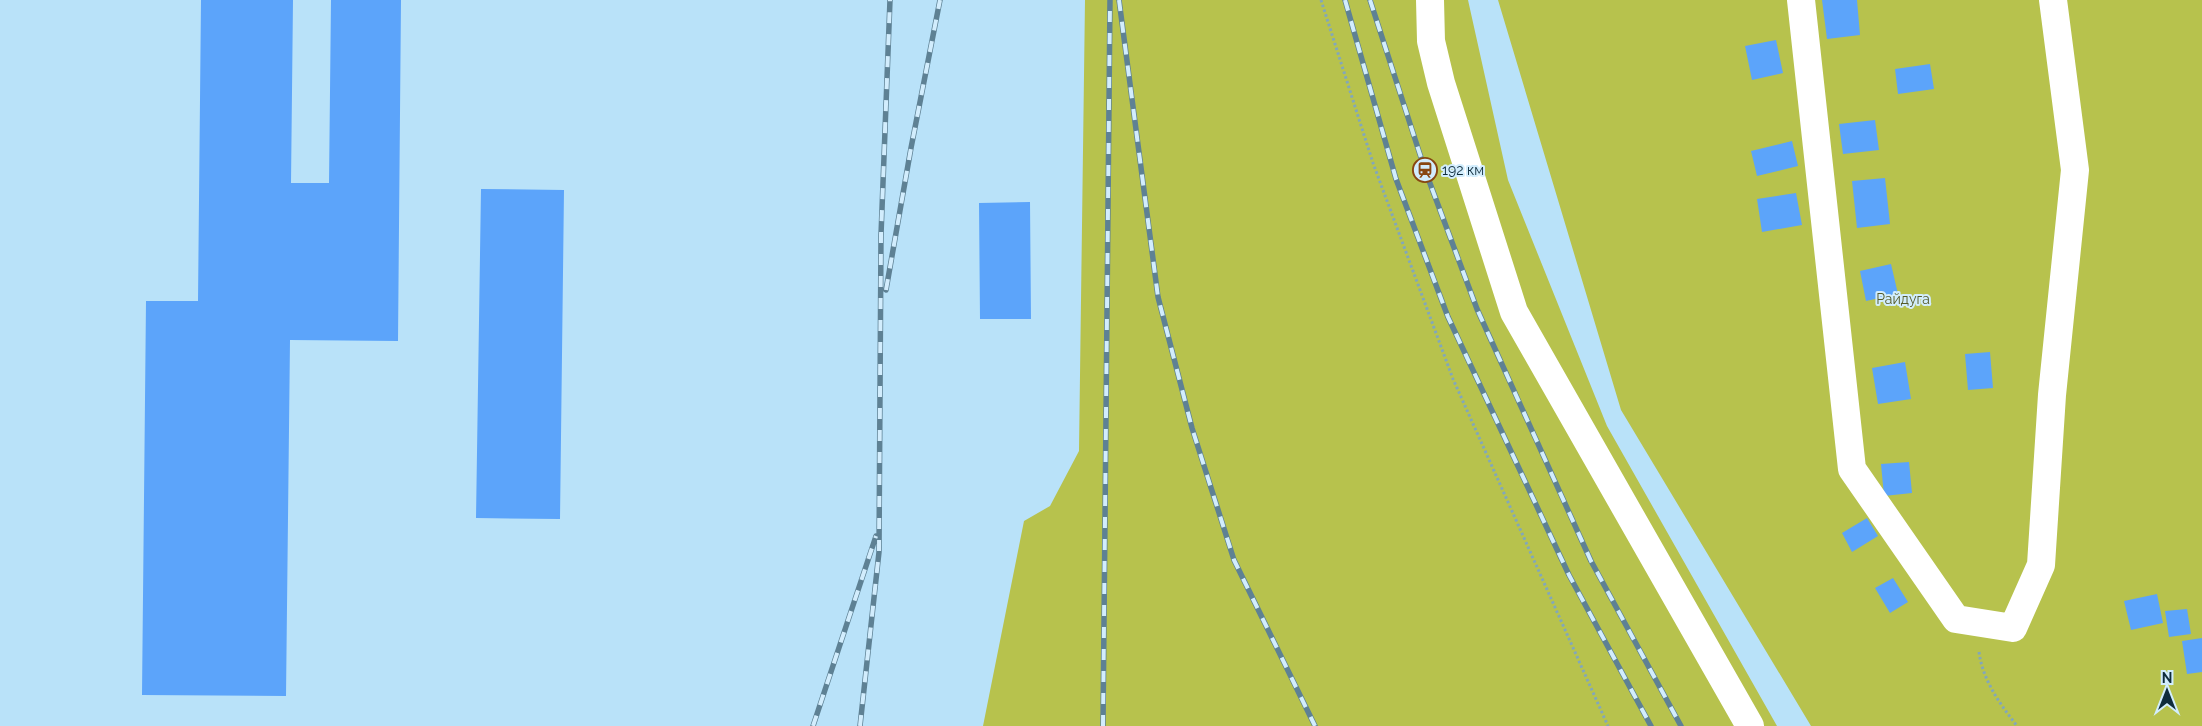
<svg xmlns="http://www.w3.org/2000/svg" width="2202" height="726" viewBox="0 0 2202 726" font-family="Raleway,sans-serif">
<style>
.green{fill:#b7c24d}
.building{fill:#5ca4fa}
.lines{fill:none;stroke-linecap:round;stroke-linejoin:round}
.path{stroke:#82a7bb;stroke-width:3;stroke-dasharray:2.5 2.5;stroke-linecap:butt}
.minor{stroke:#fff;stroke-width:28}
.rail-casing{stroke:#5e8194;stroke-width:5.5}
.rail{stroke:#d2edfd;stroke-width:4;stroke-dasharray:11;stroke-linecap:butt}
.labels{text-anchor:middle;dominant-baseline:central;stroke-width:4;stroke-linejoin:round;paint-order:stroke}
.poi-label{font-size:14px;fill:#0f2c3c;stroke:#d2edfd;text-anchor:start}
.park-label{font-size:14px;fill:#565b2a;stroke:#d2edfd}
</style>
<rect width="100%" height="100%" fill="#b9e2f9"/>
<path class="green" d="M 1085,0 L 1468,0 L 1508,180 L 1607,426 L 1777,726 L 983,726 L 1024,521 L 1050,506 L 1079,451 Z
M 1498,0 L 2202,0 L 2202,726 L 1811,726 L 1621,410 Z"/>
<path class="building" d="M 201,0 L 293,0 L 291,183 L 329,183 L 331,0 L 401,0 L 398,341 L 290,340 L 286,696 L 142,695 L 146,301 L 198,301 Z
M 1822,0 L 1857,0 L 1860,35 L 1827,39 Z
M 1776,40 L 1783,73 L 1752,80 L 1745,46 Z
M 1930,64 L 1934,89 L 1898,94 L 1895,69 Z
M 1875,120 L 1879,150 L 1843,154 L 1839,124 Z
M 1792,141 L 1798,166 L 1757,176 L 1751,151 Z
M 1885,178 L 1890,224 L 1857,228 L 1852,181 Z
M 481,189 L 564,190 L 560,519 L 476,518 Z
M 1796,193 L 1802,225 L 1762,232 L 1757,199 Z
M 1030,202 L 1031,319 L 980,319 L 979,203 Z
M 1891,264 L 1898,294 L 1866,301 L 1860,271 Z
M 1990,352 L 1993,388 L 1968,390 L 1965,354 Z
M 1905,362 L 1911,399 L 1878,404 L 1872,368 Z
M 1909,462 L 1912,493 L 1884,496 L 1881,464 Z
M 1867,518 L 1878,536 L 1852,552 L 1842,533 Z
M 1893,578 L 1908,602 L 1890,613 L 1875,588 Z
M 2157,594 L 2163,623 L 2131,630 L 2124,601 Z
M 2187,609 L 2191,634 L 2169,637 L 2165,611 Z
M 2202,638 L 2202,672 L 2187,674 L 2182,641 Z"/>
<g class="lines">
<path class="path" d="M 1321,0 L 1373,163 L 1453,379 L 1608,726
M 1979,652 C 1983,681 2000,704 2017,726"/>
<path class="minor" d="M 1430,0 L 1431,41 L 1441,83 L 1514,312 L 1750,726
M 1801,0 L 1852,469 L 1956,619 L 2013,628 L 2041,565 L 2052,395 L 2075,170 L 2053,0"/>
<defs>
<path id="rail" d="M 1119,0 L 1158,297 L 1192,428 L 1234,560 L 1315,726
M 1345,0 L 1396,179 L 1448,317 L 1569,575 L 1651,726
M 1370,0 L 1425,170 L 1477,309 L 1591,561 L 1681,726
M 886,290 L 911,148 L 940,0
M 813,726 L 876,536
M 860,726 L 879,552 L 881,235 L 890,0
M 1103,726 L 1110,0"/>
</defs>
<use href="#rail" class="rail-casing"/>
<use href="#rail" class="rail"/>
</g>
<defs>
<symbol id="station-ring" viewBox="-11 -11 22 22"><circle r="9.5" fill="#d2edfd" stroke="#884712" stroke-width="1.5"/><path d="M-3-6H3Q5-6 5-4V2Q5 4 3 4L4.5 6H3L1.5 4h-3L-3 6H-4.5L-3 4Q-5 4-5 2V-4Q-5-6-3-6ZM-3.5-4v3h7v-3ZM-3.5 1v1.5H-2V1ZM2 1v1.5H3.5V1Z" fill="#884712"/></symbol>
</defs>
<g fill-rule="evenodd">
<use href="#station-ring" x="1411" y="156" width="28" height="28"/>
</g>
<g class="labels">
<g class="poi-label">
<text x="1442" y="170">192 км</text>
</g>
<g class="park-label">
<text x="1903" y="299">Райдуга</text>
</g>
</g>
<g transform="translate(2167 691)" stroke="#d2edfd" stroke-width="4" paint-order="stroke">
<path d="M0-4L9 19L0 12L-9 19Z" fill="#0f2c3c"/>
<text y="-8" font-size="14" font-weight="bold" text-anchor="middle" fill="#0f2c3c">N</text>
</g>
</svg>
